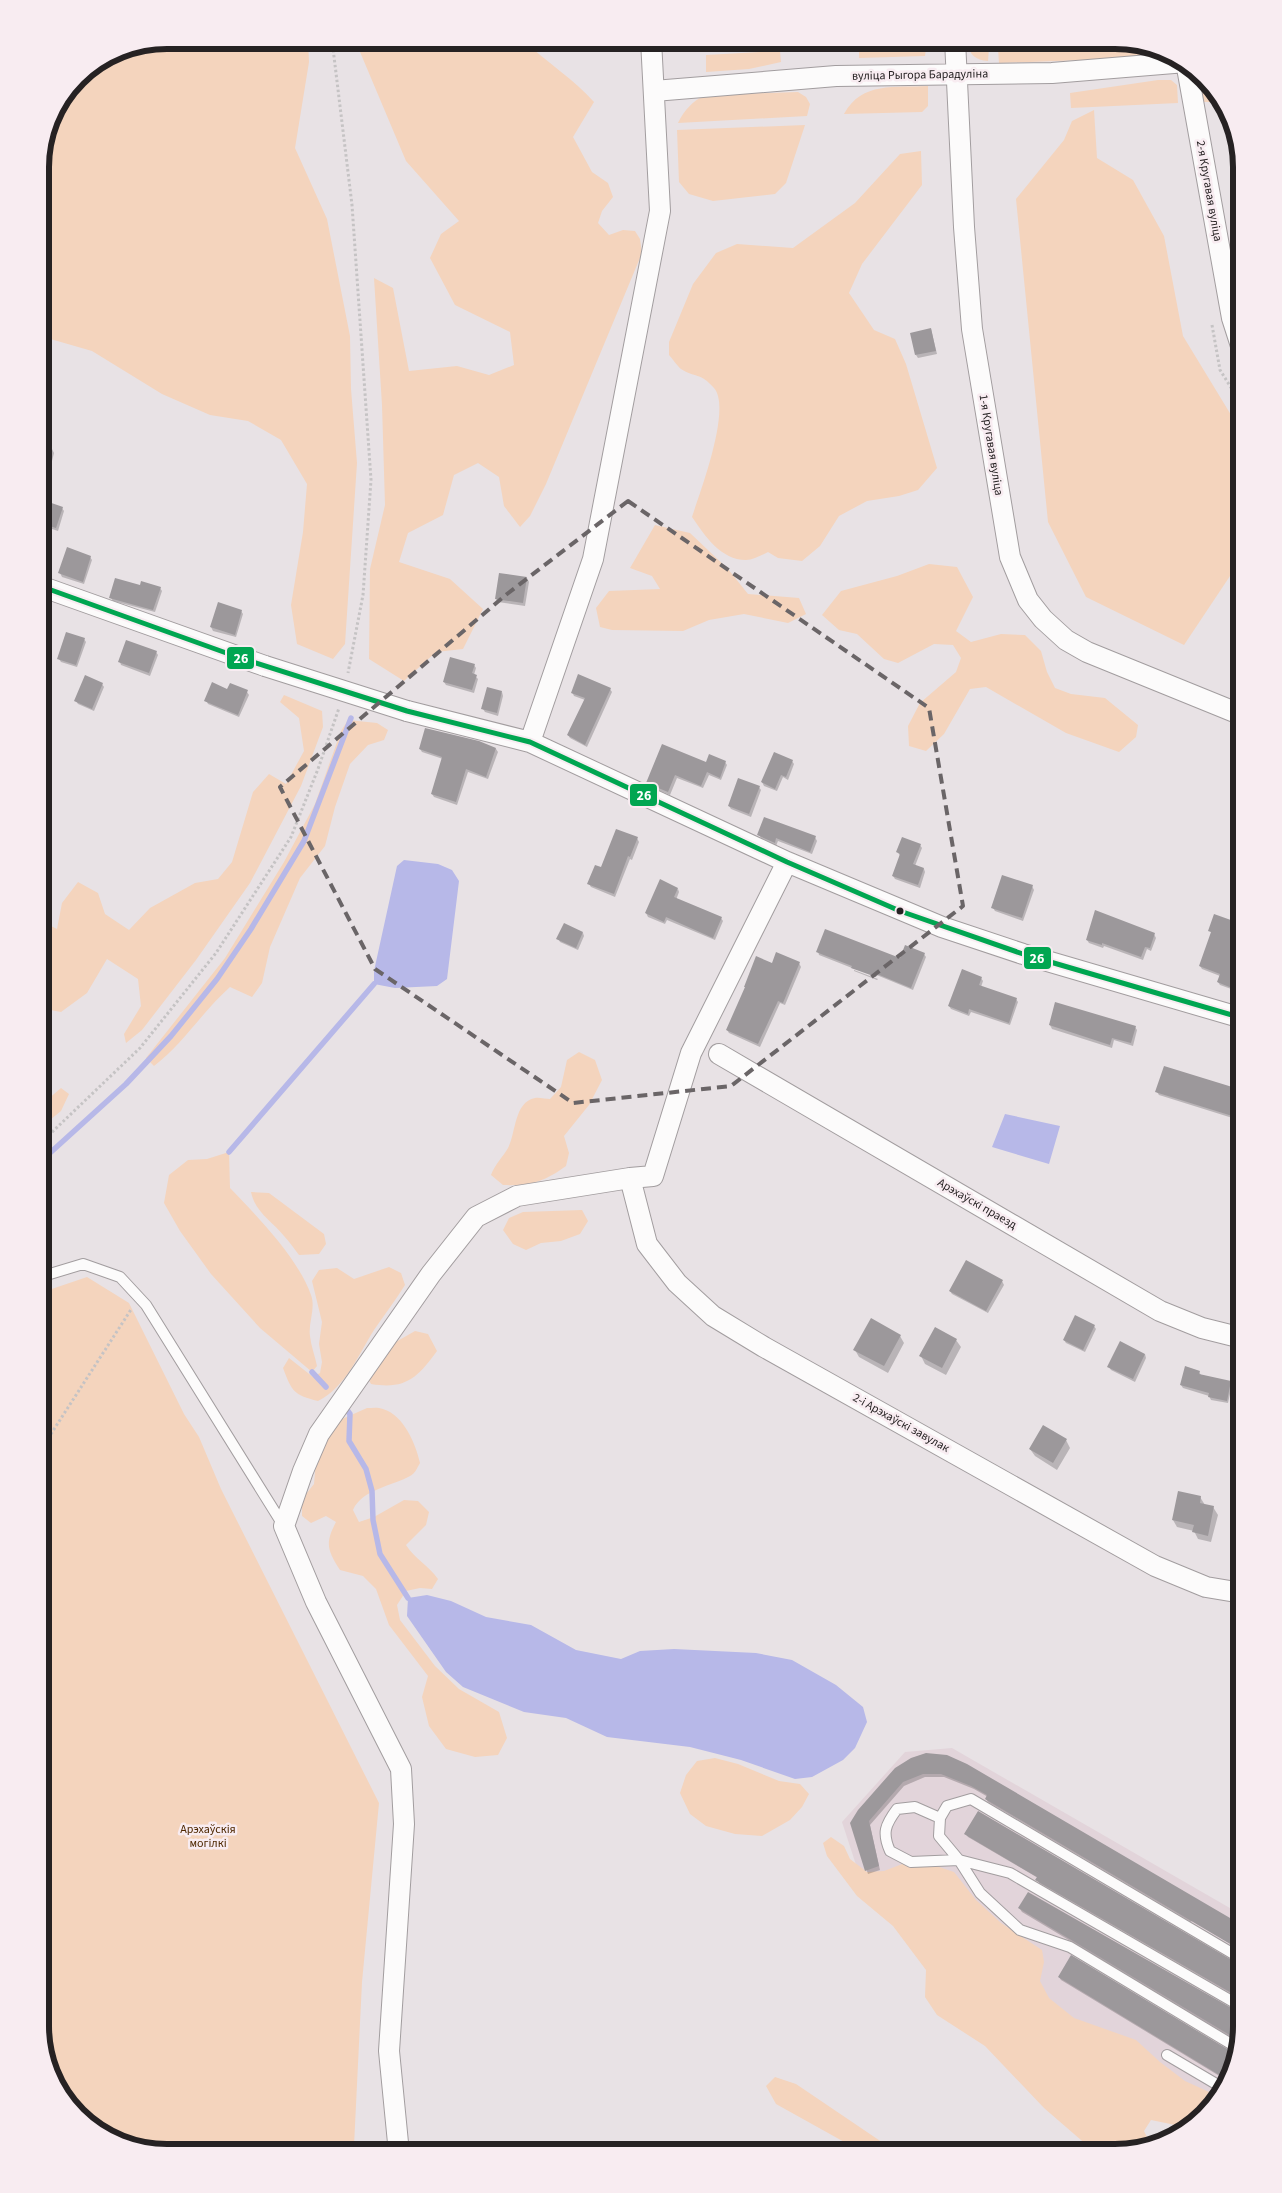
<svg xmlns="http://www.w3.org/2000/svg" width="1282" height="2193" viewBox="0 0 1282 2193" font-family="'Source Sans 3',sans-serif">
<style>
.built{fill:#e2d4da}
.green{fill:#f4d4bd}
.water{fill:#b7b8e8}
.shadow{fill:#0003}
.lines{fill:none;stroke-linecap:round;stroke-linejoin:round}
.stream{stroke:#b7b8e8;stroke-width:5.5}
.building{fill:#9c989b}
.lane-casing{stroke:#a29d9f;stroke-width:12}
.street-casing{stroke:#a29d9f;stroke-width:22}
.path{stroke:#c5c3c4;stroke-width:3;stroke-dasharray:2.5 2.5;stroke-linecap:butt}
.lane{stroke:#fcfbfb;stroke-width:10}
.street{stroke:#fcfbfb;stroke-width:20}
.street-bridge-casing{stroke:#a29d9f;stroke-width:22;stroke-linecap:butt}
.street-bridge{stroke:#fcfbfb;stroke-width:20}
.bus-1-casing{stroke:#f8ecf1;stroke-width:9}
.bus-1{stroke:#00a651;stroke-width:5}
.marked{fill:none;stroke:#6a6567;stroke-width:4;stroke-dasharray:10 6;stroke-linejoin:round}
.bus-dot{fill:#262223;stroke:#f8ecf1;stroke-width:2}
.labels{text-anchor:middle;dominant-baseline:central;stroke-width:5;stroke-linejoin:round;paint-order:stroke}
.street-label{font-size:12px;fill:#262223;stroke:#f8ecf1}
.park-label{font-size:12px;fill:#4d2700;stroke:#f8ecf1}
.rim{fill:none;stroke:#262223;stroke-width:6}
.line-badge{stroke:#f8ecf1;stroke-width:2}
.badge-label{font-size:14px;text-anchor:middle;font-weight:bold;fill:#fff}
</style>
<rect width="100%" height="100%" fill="#e8e2e5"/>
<path class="built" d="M 952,1748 L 1242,1915 L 1242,2026 L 1221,2096 L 1205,2110 L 859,1874 L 842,1822 L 905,1752 Z"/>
<path class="green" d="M 167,40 L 308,40 L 309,62 L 295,148 L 327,219 L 350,336 L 351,389 L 357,463 L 345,644 L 333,659 L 297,644 L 291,605 L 303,532 L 307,484 L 281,440 L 248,421 L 210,415 L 162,394 L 92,351 L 40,336 L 40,159 L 50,118 L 77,77 L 119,50 Z
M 355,40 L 523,40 C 545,61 575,80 594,102 L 573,137 L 592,172 L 608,183 L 613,197 L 602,211 L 598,223 L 609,235 L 623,230 L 635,231 L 640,239 L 642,253 L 546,484 L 530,516 L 520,527 L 504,506 L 499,477 L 478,463 L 454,475 L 443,515 L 408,533 L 399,562 L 450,579 L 483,609 L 463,649 L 436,652 L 404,681 L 369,659 L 370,569 L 385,505 L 382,405 L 374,278 L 393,288 L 409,371 L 457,366 L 489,375 L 514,365 L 510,332 L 455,305 L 430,258 L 441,234 L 459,221 L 406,161 Z
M 1045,40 L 1123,40 L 1166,55 L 1163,57 L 999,63 L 998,48 L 1003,42 Z
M 969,42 L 983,42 L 989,48 L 988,61 C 975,60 968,54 969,42 Z
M 921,45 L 926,49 L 925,56 L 859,58 L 859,50 L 864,47 Z
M 780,51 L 781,62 L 749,69 L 706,72 L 706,55 Z
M 1158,80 L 1171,80 L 1177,85 L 1178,103 L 1071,108 L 1070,93 Z
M 1205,83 L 1221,102 L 1200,102 L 1198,93 Z
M 928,86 L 928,106 L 922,112 L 844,114 C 862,81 895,88 928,86 Z
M 798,92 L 806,97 L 810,104 L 807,116 L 678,123 C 684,110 693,101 705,95 Z
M 1094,110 L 1097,158 L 1133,180 L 1164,236 L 1183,336 L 1242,433 L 1242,572 L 1232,573 L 1184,645 L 1086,597 L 1048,522 L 1016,199 L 1064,140 L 1072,121 Z
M 805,125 L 786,183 L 775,194 L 713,201 L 689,194 L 679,182 L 677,130 Z
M 921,151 L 922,185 L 862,264 L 849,293 L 874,330 L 895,339 L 906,364 L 937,468 L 918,490 L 899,496 L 867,501 L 839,516 L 820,546 L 802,561 L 778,558 L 768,552 C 762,555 753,560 746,560 C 721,560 705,536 692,517 C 700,492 732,408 714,388 C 700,372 695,378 681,369 C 677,366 673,359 669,355 L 669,342 L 693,284 L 716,253 L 737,244 L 793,248 L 855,203 L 900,154 Z
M 655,525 L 690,533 L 728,569 L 748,594 L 799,598 L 806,614 L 788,623 L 744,614 L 709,620 L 683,631 L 612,630 L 600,627 L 596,608 L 609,591 L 660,589 L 652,576 L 630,568 Z
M 929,564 L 957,567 L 973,597 L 956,631 L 971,642 L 1001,634 L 1025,635 L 1041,651 L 1047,672 L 1055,688 L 1071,694 L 1105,698 L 1138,725 L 1136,737 L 1119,752 L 1066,733 L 986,687 L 970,689 L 944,734 L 926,751 L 909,746 L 908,726 L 920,703 L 956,672 L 961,658 L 953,645 L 934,644 L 898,663 L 884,659 L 857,634 L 839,630 L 822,615 L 841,591 L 897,576 Z
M 284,695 L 322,711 L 323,727 L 301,786 L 250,883 L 196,960 L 142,1030 L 126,1043 L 124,1034 L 141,1006 L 138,979 L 107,959 L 87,993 L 61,1012 L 40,1008 L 40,914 L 43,922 L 57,929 L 62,903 L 78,882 L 98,893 L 105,914 L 129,930 L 150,908 L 195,883 L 218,879 L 232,862 L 253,792 L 269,774 L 286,784 L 304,751 L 299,718 L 280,702 Z
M 348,720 L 377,723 L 388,730 L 384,740 L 368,745 L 350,764 L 335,807 L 325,846 L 300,878 L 270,947 L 262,983 L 252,997 L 230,987 C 202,1012 183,1044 154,1066 L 146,1058 L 225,958 L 284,862 L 315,804 L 341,731 Z
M 579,1052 L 595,1060 L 602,1080 L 589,1105 L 564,1136 L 569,1153 L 566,1166 C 544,1182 530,1186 503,1185 L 491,1175 C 495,1164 503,1157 508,1148 C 516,1133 514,1102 535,1098 C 539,1097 546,1099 550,1099 L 561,1087 L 567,1060 Z
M 61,1088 L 69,1094 L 61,1111 L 40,1128 L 40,1106 Z
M 229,1152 L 230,1188 C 257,1216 298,1258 311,1295 C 316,1309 308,1322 310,1336 C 311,1346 315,1356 317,1366 L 312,1372 L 260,1328 L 211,1274 L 180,1231 L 164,1203 L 169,1175 L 188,1160 L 207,1159 Z
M 251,1192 L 269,1193 L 324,1234 L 326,1244 L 319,1254 L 299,1255 C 294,1249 290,1242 284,1236 C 272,1221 255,1212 251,1192 Z
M 582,1210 L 588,1221 L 580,1234 L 561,1241 L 541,1243 L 526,1250 L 513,1244 L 503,1230 L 509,1218 L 523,1212 Z
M 389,1267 L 401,1273 L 405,1285 C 395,1301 384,1315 374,1330 C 358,1355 346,1387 318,1401 C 294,1395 292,1392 283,1368 L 289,1358 L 313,1377 L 320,1373 L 322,1362 L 319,1344 L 322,1322 L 312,1281 L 319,1270 L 337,1268 L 354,1279 Z
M 87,1277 L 129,1303 L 184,1414 L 199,1437 L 221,1489 L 379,1803 L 362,1982 L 354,2146 L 356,2153 L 159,2153 L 96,2131 L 53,2082 L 40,2026 L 40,1293 Z
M 415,1331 L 428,1334 L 437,1351 C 418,1377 406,1390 371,1384 L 366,1375 L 387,1347 Z
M 367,1408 C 372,1408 378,1407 383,1409 C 404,1415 416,1445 420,1463 C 417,1468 415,1474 410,1476 C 393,1486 362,1489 353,1510 L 359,1522 L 374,1517 L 404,1500 L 418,1501 L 429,1512 L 426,1525 L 406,1545 C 415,1559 428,1565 438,1579 L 432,1589 L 420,1588 L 406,1591 L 397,1605 L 400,1620 L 435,1666 L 459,1689 L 499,1712 L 507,1738 L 498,1755 L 475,1757 L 446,1749 L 429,1726 L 422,1697 L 428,1676 L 389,1625 L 376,1589 L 363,1576 L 340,1570 C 327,1550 325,1543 336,1522 L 326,1516 L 311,1523 L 302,1516 L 302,1499 L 314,1484 L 317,1449 L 331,1424 Z
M 715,1758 L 738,1764 L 779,1781 L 800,1784 L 809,1794 L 802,1807 L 790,1820 L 762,1836 L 735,1834 L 706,1826 L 690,1814 L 680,1793 L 686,1775 L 697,1761 Z
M 831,1837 L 844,1846 L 850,1859 L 867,1872 L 884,1871 L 905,1863 L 933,1865 L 954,1872 L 976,1900 L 1001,1923 L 1042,1950 L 1044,1962 L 1040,1981 L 1049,1998 L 1074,2018 L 1136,2040 L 1160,2062 L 1185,2081 L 1220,2097 L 1185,2127 L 1151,2120 L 1144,2131 L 1151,2145 L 1115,2153 L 1096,2153 L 1044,2108 L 985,2046 L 937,2015 L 925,1997 L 926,1970 L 893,1926 L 857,1896 L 827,1856 L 823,1843 Z
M 775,2077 L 796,2084 L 898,2153 L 864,2153 L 776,2104 L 766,2086 Z"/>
<path class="water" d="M 404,860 L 438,864 L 452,870 L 459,881 L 447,979 L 437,986 L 395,988 L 374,984 L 374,971 L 397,866 Z
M 1005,1114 L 1060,1126 L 1049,1164 L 992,1147 Z
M 427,1595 L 451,1601 L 486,1617 L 531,1625 L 576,1650 L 621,1659 L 640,1651 L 674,1649 L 756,1653 L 792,1660 L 836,1685 L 863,1707 L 867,1722 L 855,1748 L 843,1760 L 812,1777 L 795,1779 L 741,1760 L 690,1747 L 607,1737 L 566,1718 L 524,1712 L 463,1687 L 446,1672 L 407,1616 L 408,1598 Z"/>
<path class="shadow" d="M 931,329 L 937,354 L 918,358 L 916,355 Z
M 40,446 L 52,449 L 54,453 L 50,469 L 40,466 Z
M 62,508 L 64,511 L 58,531 L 40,525 L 40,510 Z
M 90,557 L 92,560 L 84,584 L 62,577 L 60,573 Z
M 527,578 L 529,582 L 525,606 L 498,602 L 496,599 Z
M 141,586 L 160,588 L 162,591 L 155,612 L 113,601 L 111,598 Z
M 241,611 L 243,614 L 236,637 L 213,631 L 211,627 Z
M 84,639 L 86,642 L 77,667 L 61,662 L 59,659 Z
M 156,652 L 158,655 L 150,676 L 121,665 L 120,662 Z
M 474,665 L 476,668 L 474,675 L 478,679 L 474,693 L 446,685 L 444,682 Z
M 102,684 L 104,687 L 94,711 L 78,704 L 76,701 Z
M 610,689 L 612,692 L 587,747 L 570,738 L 568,735 L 585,700 L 574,696 L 572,692 Z
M 228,690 L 247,692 L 249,695 L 239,717 L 208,704 L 206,700 Z
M 502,692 L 503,696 L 498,716 L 485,712 L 483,709 Z
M 420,749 L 496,749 L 498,752 L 488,779 L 468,772 L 457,805 L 434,797 L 432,794 L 443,759 L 422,752 Z
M 792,761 L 794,764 L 788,780 L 783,777 L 777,791 L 764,786 L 762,782 Z
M 725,762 L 727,765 L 721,780 L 709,775 L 703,788 L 677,778 L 670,795 L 649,786 L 647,783 L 707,764 Z
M 759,787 L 761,790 L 751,817 L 731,809 L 729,806 Z
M 759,835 L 815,837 L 817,841 L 812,854 L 778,841 L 776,846 L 761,838 Z
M 637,838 L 639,842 L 632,860 L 630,859 L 615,897 L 591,887 L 589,884 L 602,869 Z
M 920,845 L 922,848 L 915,866 L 924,869 L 925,872 L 920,888 L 895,879 L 893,876 L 900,856 L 898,852 Z
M 1032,886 L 1034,890 L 1023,921 L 995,911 L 993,908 Z
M 678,889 L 679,892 L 676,900 L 721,918 L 723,921 L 715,940 L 667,920 L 665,924 L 648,917 L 646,913 Z
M 1210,930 L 1242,957 L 1242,967 L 1234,990 L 1220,985 L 1218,982 L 1220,976 L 1202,969 L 1200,966 L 1212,934 Z
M 583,933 L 584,936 L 578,950 L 560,942 L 558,938 Z
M 1154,934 L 1156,938 L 1151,951 L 1147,949 L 1143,960 L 1104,946 L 1103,948 L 1089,943 L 1087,940 Z
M 818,951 L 900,960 L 924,954 L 926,957 L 913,990 L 879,976 L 852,968 L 819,955 Z
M 799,963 L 801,967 L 785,1005 L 780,1003 L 760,1047 L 729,1033 L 727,1030 L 746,988 L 772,964 Z
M 854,970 L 878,979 L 877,980 L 854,971 Z
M 981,978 L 983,981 L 981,987 L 1016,999 L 1018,1002 L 1010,1025 L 971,1012 L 969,1016 L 951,1009 L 949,1006 Z
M 1050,1025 L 1135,1027 L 1137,1030 L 1133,1046 L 1114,1040 L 1112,1048 L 1052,1029 Z
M 1240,1081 L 1242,1082 L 1242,1121 L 1159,1095 L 1157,1092 L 1237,1089 Z
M 1002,1281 L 1004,1285 L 988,1313 L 952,1294 L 950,1291 Z
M 1094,1326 L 1096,1329 L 1085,1352 L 1066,1343 L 1064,1340 Z
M 900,1336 L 904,1343 L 888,1373 L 859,1357 L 855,1350 Z
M 956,1340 L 961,1347 L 946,1375 L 925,1364 L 921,1356 Z
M 1145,1354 L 1146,1358 L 1135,1382 L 1111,1370 L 1109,1367 Z
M 1199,1372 L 1201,1375 L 1230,1382 L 1232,1385 L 1228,1403 L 1211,1400 L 1209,1396 L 1183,1388 L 1181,1385 Z
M 1066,1440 L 1070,1448 L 1057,1470 L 1035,1456 L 1030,1449 Z
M 1200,1497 L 1205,1505 L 1213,1507 L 1218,1515 L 1211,1542 L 1198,1539 L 1194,1531 L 1177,1527 L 1173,1520 Z
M 927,1755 L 1193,1919 L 1191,1922 L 988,1802 L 986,1799 L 988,1797 L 974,1789 L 944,1777 L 925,1777 L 904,1786 L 870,1825 L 880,1870 L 868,1874 L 851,1823 Z
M 966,1834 L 1242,1979 L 1242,2000 L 1039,1883 L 1038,1878 L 968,1837 Z
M 1020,1909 L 1242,2015 L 1242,2026 L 1237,2041 L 1022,1912 Z
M 1059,1977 L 1233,2054 L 1226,2080 L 1061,1980 Z"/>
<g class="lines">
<path class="stream" d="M 229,1152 L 374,984
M 40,1162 L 126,1084 L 171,1036 L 217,979 L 251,929 L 304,841 L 351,718
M 312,1372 L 326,1387
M 344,1406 L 350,1414 L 349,1441 L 366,1469 L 372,1491 L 373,1520 L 380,1554 L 408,1598"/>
</g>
<path class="building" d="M 931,328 L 936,351 L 915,355 L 910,333 Z
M 40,499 L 63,507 L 56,528 L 40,523 Z
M 67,547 L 91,556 L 83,582 L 58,573 Z
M 499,573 L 527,577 L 523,603 L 495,599 Z
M 115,578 L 140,585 L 141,581 L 161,587 L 153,610 L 109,598 Z
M 218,602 L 242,610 L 235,635 L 210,627 Z
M 66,632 L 85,638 L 76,665 L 57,659 Z
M 126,640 L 157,651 L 149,673 L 118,662 Z
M 450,657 L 475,664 L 472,673 L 477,675 L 472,690 L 443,682 Z
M 578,674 L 611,688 L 585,745 L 567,735 L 585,698 L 571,693 Z
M 85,675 L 103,683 L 92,709 L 74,701 Z
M 212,682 L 227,689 L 230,683 L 248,690 L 238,715 L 204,701 Z
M 487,687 L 502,691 L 497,713 L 481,709 Z
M 425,728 L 479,741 L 496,748 L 486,777 L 466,769 L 456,802 L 431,794 L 442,757 L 419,749 Z
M 662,744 L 706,762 L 709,754 L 726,761 L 720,778 L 707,772 L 701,786 L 675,775 L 668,792 L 646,783 Z
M 774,752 L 793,760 L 786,777 L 781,775 L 775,789 L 761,782 Z
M 738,778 L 760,786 L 749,814 L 728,806 Z
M 764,817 L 816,836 L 810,852 L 776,838 L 775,843 L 757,835 Z
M 616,829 L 638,837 L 630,857 L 628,856 L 614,894 L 587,884 L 595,865 L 601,867 Z
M 902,837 L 921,844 L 913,864 L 924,868 L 918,885 L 892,876 L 900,854 L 896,852 Z
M 1002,875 L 1033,885 L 1022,918 L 991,908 Z
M 660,879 L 678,888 L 674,897 L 722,917 L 713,938 L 666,917 L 664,922 L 645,913 Z
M 1095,910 L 1155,933 L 1150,948 L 1145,947 L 1141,957 L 1102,943 L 1102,945 L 1086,940 Z
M 1214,914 L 1242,924 L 1242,960 L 1232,988 L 1217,982 L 1220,974 L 1199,966 L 1211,932 L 1208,931 Z
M 564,923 L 583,932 L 576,948 L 556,939 Z
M 825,929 L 900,958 L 905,945 L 925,953 L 911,988 L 877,974 L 876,977 L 851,968 L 852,966 L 816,952 Z
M 776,952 L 800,962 L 783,1003 L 778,1001 L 758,1044 L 726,1030 L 745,987 L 744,987 L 756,956 L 772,963 Z
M 962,969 L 982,977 L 979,985 L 1017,998 L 1009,1023 L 969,1009 L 968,1014 L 948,1006 Z
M 1055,1002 L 1136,1026 L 1131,1043 L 1112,1038 L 1110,1045 L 1049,1025 Z
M 1164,1066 L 1242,1090 L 1242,1119 L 1155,1092 Z
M 966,1260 L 1003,1280 L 986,1311 L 949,1291 Z
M 1075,1315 L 1095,1325 L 1083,1350 L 1063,1340 Z
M 871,1318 L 901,1335 L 884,1366 L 853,1350 Z
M 935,1327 L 957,1339 L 942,1368 L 919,1356 Z
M 1120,1341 L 1145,1354 L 1133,1379 L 1107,1367 Z
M 1185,1366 L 1200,1371 L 1199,1374 L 1231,1381 L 1227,1401 L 1208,1397 L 1209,1393 L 1180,1385 Z
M 1043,1425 L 1067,1439 L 1053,1463 L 1029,1449 Z
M 1178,1491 L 1201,1496 L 1200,1503 L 1214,1506 L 1208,1536 L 1192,1532 L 1194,1525 L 1172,1520 Z
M 926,1753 L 947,1755 L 967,1764 L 1242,1925 L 1242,1951 L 985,1799 L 987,1795 L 971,1786 L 941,1774 L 923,1774 L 903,1782 L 869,1821 L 879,1866 L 865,1871 L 850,1823 L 858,1810 L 895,1768 L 911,1758 Z
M 978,1811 L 1242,1966 L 1242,1999 L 1035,1880 L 1037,1877 L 964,1834 Z
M 1028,1892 L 1242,2014 L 1242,2026 L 1238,2040 L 1018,1908 Z
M 1071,1955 L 1234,2053 L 1226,2079 L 1058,1977 Z"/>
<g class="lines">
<defs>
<path id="lane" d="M 40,1277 L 83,1264 L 120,1277 L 146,1305 L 283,1525
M 940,1818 L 915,1807 L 897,1809 C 885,1825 882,1833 890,1851 L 911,1862 L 959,1860 L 980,1893 L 1020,1930 L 1070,1947 L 1236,2047
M 1242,2007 L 1010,1873 L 959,1860 L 939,1836 L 940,1818 L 947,1806 L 971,1799 L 1242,1959
M 1167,2055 L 1223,2088"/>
<path id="street" d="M 955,40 L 964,227 L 972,329 L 1010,557 L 1028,600 L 1043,619 L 1066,640 L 1087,652 L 1242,715
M 1186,62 L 1232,318 L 1242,349
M 654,91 L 836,76 L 1052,73 L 1186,62
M 40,586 L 265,666
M 407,711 L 530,742 L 787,862 L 942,927 L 1023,954 L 1242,1018
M 530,742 L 593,559 L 660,211 L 651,40
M 719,1054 L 1160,1311 L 1202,1328 L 1242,1338
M 630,1178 L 647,1244 L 677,1283 L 713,1316 L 764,1347 L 1155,1566 L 1206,1587 L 1242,1593
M 399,2153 L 389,2051 L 404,1824 L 401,1769 L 316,1602 L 284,1526 L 303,1471 L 319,1434 L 431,1274 L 476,1217 L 517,1196 L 630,1178 L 653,1176 L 691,1053 L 787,862"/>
</defs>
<use href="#lane" class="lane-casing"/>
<use href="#street" class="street-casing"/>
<path class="path" d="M 332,40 L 352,205 L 371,480 L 363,595 L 348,673
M 670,50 L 837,40
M 1212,105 L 1223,105
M 1225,107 L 1242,198
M 1212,325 L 1220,370 L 1242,405
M 40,1141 L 49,1135 L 140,1048 L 216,953 L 291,837 L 318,769 L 339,708
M 40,1451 L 132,1308"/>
<use href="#lane" class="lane"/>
<use href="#street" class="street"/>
<defs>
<path id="street-bridge" d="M 265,666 L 407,711"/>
</defs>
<use href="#street-bridge" class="street-bridge-casing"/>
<use href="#street-bridge" class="street-bridge"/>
<defs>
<path id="bus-1" d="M 40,586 L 243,659 L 407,711 L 530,742 L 787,862 L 900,911 L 1023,954 L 1242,1018"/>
</defs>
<use href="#bus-1" class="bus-1-casing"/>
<use href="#bus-1" class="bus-1"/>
</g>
<path class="marked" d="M 628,501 L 929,708 L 963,906 L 731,1086 L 573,1103 L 375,969 L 280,787 L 507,594 Z"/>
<circle class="bus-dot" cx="900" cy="911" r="4.5"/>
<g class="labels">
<g class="street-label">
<text transform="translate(920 75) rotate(-1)">вуліца Рыгора Барадуліна</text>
<text transform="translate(1209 191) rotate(80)">2-я Кругавая вуліца</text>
<text transform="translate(991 445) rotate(81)">1-я Кругавая вуліца</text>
<text transform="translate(977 1204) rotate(30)">Арэхаўскі праезд</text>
<text transform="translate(901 1423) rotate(29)">2-і Арэхаўскі завулак</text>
</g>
<g class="park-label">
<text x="208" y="1829">Арэхаўскія<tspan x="208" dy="14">могілкі</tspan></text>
</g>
</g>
<path d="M0 0H1282V2193H0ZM167 49H1115A118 118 0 0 1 1233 167V2026A118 118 0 0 1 1115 2144H167A118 118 0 0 1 49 2026V167A118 118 0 0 1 167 49Z" fill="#f8ecf1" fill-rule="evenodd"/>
<path class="rim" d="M167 49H1115A118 118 0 0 1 1233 167V2026A118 118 0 0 1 1115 2144H167A118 118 0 0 1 49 2026V167A118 118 0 0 1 167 49Z"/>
<g class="line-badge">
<rect x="226" y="646" width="29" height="24" rx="5" fill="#00a651"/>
<rect x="629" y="783" width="29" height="24" rx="5" fill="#00a651"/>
<rect x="1023" y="946" width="29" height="24" rx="5" fill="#00a651"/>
</g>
<g class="badge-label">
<text x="241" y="663">26</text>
<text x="644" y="800">26</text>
<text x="1037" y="963">26</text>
</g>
</svg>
